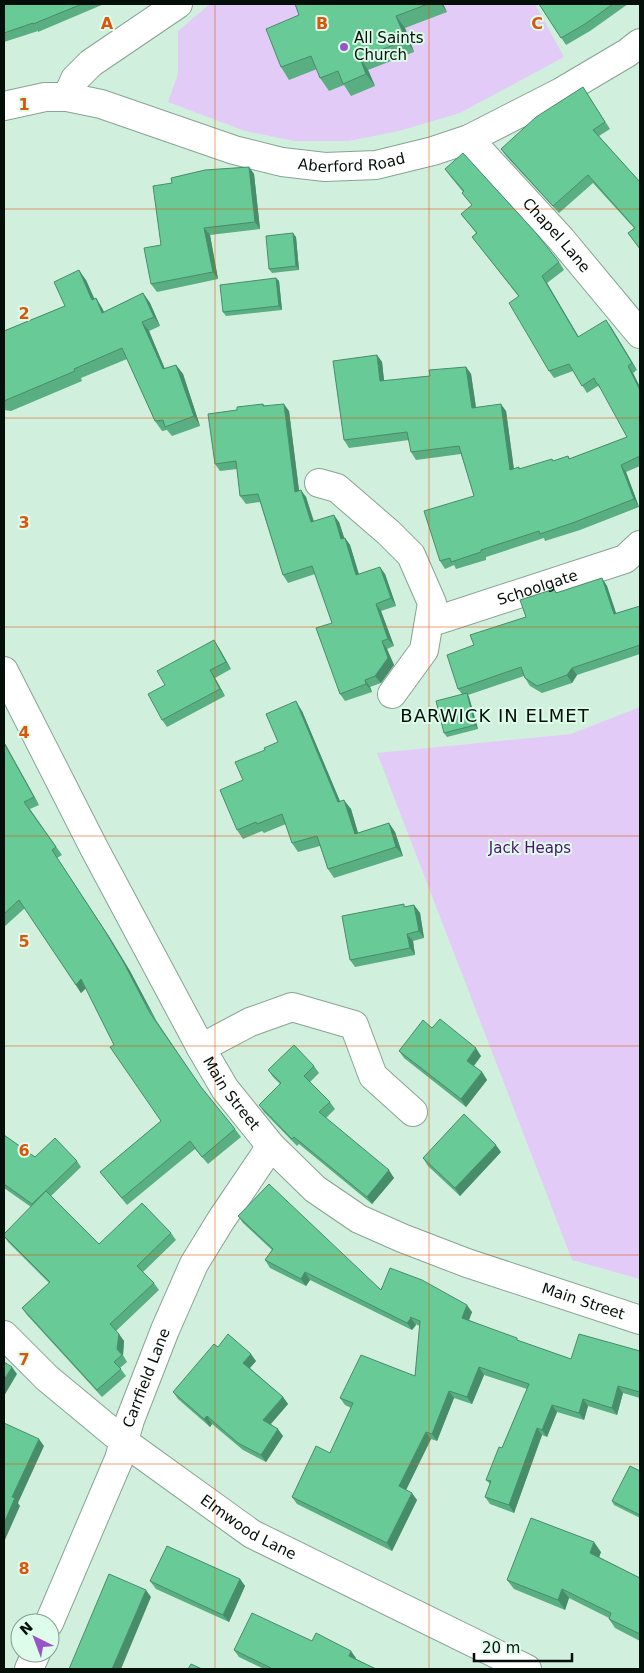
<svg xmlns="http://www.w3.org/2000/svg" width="644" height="1673" viewBox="0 0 644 1673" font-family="'DejaVu Sans',sans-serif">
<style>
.green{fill:#e2cbf6}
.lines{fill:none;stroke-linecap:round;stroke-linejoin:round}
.minor-casing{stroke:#87a493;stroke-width:30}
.minor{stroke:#fff;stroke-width:28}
.wall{fill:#59ae82}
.shaded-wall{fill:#488d6a}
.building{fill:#67ca97;stroke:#488d6a}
.grid{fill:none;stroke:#dd550c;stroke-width:1;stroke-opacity:0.55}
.poi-dot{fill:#9954c8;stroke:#defcea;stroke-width:2}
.labels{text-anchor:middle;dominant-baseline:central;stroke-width:4;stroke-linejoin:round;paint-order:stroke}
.poi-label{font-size:15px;fill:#050f09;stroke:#defcea;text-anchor:start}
.street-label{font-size:15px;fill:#050f09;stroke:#defcea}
.park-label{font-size:15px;fill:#4d106e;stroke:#defcea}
.quarter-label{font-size:18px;letter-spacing:1px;fill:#050f09;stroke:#defcea}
.grid-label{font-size:16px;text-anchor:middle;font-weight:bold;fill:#dd550c;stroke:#defcea;stroke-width:4;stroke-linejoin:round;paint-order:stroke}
</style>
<rect width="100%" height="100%" fill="#d1efdd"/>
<path class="green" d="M 210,4 L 535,4 L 564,57 L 460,113 L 399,131 L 348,141 L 294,141 L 245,131 L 168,102 L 178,74 L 178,31 Z
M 640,707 L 640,1279 L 572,1260 L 377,753 L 571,734 Z"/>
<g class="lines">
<defs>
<g id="minor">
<path d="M 67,97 L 75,79 L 91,63 L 178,4"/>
<path id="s1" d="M 4,106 L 45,97 L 67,97 L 101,104 L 234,150 L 282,162 L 325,167 L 376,165 L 433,151 L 469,139 L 561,92 L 627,53 L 640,43"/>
<path id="s2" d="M 469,139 L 561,239 L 640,334"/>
<path d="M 319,483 L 337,488 L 389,533 L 411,555 L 432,603 L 424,650 L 392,694"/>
<path id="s3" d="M 429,623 L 625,559 L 640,545"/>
<path id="s4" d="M 4,671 L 94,848 L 201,1048 L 225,1089 L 271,1146 L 315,1189 L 359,1219 L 402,1238 L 467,1263 L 640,1320"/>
<path d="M 201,1048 L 250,1022 L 292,1007 L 354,1025 L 373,1076 L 413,1112"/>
<path id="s5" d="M 4,1335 L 47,1378 L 123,1441 L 252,1534 L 527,1669"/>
<path id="s6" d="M 49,1623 L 119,1459 L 130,1420 L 165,1330 L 194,1264 L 221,1220 L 271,1146"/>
<path d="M 29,1669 L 36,1653"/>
</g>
</defs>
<use href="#minor" class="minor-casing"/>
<use href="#minor" class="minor"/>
</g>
<path class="wall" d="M 4,4 L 104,4 L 38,32 L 38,31 L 4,42 Z
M 295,4 L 443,4 L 447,12 L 405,28 L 414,52 L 368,70 L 375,86 L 351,96 L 344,85 L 329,91 L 320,78 L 317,69 L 289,80 L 281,67 L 299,15 Z
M 539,4 L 628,4 L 590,31 L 566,45 Z
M 583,87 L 610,129 L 599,136 L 640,182 L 640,249 L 628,233 L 634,228 L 593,183 L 559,213 L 506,156 L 501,149 Z
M 249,167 L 254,174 L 260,229 L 210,235 L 218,279 L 157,292 L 151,284 L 161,245 L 172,183 Z
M 445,169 L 559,262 L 564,270 L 547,283 L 579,337 L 611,327 L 637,370 L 633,373 L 640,387 L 640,466 L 626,472 L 639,507 L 580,530 L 545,541 L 544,538 L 486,557 L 486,560 L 456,569 L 454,565 L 445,569 L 440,561 L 474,496 L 461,454 L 416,460 L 411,452 L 409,440 L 349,448 L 344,440 L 377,355 L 382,362 L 384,381 L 430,376 L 466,367 L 471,374 L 476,407 L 506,411 L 514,469 L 520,469 L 554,461 L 568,456 L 570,459 L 627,437 L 603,391 L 598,386 L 587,393 L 573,371 L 554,378 L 549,371 L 519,297 L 472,237 L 476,233 L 461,214 L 472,205 L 462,193 L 463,192 L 450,176 Z
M 296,237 L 299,270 L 272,273 L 269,269 Z
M 276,278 L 279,281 L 282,310 L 226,316 L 223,312 Z
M 86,280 L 94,299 L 96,298 L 102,308 L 104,312 L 143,293 L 150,303 L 160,326 L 149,331 L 165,369 L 176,365 L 183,374 L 200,426 L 172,436 L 167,430 L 162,431 L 155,421 L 127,359 L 81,378 L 82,381 L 11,411 L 4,410 L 4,331 L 65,306 Z
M 263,404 L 265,406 L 289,411 L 299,490 L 306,497 L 314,521 L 339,522 L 344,538 L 345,538 L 350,545 L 359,574 L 385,574 L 396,606 L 381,611 L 394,646 L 387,649 L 394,665 L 381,683 L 370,687 L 372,692 L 345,701 L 340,694 L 332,623 L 315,574 L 288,583 L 283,575 L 260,502 L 246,504 L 240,496 L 237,469 L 220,471 L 215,464 L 237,410 Z
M 602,578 L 607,586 L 616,613 L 640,606 L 640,654 L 577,675 L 572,683 L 542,693 L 530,686 L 525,678 L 524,676 L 468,695 L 469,697 L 478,729 L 447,737 L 444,733 L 462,694 L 458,689 L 474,645 L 526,617 L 554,589 L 557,593 Z
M 219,648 L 231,669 L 215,678 L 225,696 L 167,727 L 162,720 L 165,685 Z
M 302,711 L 340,801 L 351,809 L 358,833 L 389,823 L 395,832 L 403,856 L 334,878 L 328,869 L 320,846 L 298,852 L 292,843 L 286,824 L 264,833 L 262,831 L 243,839 L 237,830 L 243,780 L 265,750 L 278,742 Z
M 4,742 L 39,805 L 30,809 L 62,855 L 57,858 L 110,938 L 130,971 L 156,1020 L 202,1089 L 235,1129 L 241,1137 L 208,1164 L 195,1149 L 127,1205 L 100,1172 L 161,1121 L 114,1045 L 86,988 L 81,993 L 25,908 L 4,927 Z
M 414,905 L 420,913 L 424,938 L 413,941 L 415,955 L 355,967 L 350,960 L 406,907 Z
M 432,1028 L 481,1056 L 474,1066 L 482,1072 L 487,1080 L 466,1107 L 404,1058 L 399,1051 Z
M 314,1066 L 319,1073 L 310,1082 L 330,1102 L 335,1109 L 326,1118 L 394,1178 L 372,1204 L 299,1144 L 297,1146 L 264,1112 L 259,1105 L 280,1084 L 273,1077 L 268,1070 Z
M 4,1135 L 35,1157 L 77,1161 L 81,1167 L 51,1196 L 99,1244 L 171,1233 L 176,1240 L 143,1272 L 154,1283 L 159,1290 L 116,1331 L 124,1341 L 123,1355 L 127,1362 L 120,1368 L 126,1376 L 102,1397 L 27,1315 L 22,1308 L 49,1283 L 8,1242 L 4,1236 L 31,1207 L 4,1188 Z
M 501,1152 L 460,1196 L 428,1166 L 423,1158 Z
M 238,1216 L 381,1290 L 472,1312 L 469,1320 L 519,1341 L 571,1359 L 640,1351 L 640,1398 L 623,1393 L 617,1415 L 588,1406 L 584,1420 L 557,1412 L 547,1437 L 542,1435 L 514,1513 L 490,1504 L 485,1497 L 490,1484 L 486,1480 L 502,1448 L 527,1389 L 484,1375 L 472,1404 L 454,1398 L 437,1441 L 431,1439 L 406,1490 L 417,1500 L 392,1551 L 297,1504 L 292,1497 L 330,1453 L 351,1408 L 345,1405 L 340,1398 L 415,1376 L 420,1326 L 415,1324 L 416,1325 L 412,1330 L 310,1280 L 306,1286 L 270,1268 L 265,1260 L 272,1250 L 243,1223 Z
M 218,1347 L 256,1361 L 250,1368 L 283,1397 L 288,1404 L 271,1424 L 283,1436 L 266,1462 L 243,1450 L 212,1424 L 210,1427 L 178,1399 L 173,1392 Z
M 640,1471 L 640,1518 L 614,1505 L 612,1501 Z
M 601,1552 L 599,1557 L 640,1578 L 640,1641 L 615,1628 L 609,1619 L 609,1618 L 569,1598 L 565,1610 L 514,1589 L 507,1580 Z
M 240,1579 L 245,1586 L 229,1622 L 156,1589 L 150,1581 Z
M 312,1641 L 356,1658 L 356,1659 L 376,1669 L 264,1669 L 239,1657 L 234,1650 Z"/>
<path class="shaded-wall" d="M 441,4 L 443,4 L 447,12 Z
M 396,16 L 405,28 L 414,52 L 406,40 Z
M 360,58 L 368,70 L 375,86 L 366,74 Z
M 249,167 L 254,174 L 260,229 L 255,222 Z
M 204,228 L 210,235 L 218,279 L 213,272 Z
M 293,233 L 296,237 L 299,270 L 296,266 Z
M 79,270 L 86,280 L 99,309 L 92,300 Z
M 542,276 L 547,283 L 583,345 L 578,337 Z
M 276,278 L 279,281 L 282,310 L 279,306 Z
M 143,293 L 150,303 L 160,326 L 154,317 Z
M 96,298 L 102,308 L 109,322 L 102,313 Z
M 606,320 L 611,327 L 637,370 L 632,363 Z
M 142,322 L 149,331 L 169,379 L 163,369 Z
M 377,355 L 382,362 L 385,389 L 380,381 Z
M 176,365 L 183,374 L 200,426 L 194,416 Z
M 628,366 L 633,373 L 640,387 L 640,390 Z
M 466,367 L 471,374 L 477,415 L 472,408 Z
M 284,404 L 289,411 L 300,499 L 295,492 Z
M 501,404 L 506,411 L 515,478 L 510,470 Z
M 621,465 L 626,472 L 639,507 L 634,499 Z
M 301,490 L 306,497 L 316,530 L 311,522 Z
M 334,515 L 339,522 L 347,546 L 341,539 Z
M 345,538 L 350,545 L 361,582 L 356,575 Z
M 380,567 L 385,574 L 396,606 L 391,598 Z
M 602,578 L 607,586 L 619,622 L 614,614 Z
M 376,604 L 381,611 L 394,646 L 388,639 Z
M 214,640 L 219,648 L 231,669 L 226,662 Z
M 382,641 L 387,649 L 394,665 L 381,683 L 375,676 Z
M 572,668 L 577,675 L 572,683 L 567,675 Z
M 210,670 L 215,678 L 225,696 L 220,689 Z
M 365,680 L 370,687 L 372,692 L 366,684 Z
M 467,693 L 469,697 L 478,729 L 475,725 Z
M 296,701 L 302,711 L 344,811 L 338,802 Z
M 4,742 L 6,745 L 39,805 L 34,797 Z
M 344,800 L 351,809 L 361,843 L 355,834 Z
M 389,823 L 395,832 L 403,856 L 396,847 Z
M 52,850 L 110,938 L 130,971 L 156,1020 Z
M 414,905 L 420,913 L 424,938 L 419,931 Z
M 407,934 L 413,941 L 415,955 L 410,948 Z
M 81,979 L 87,987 L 81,993 L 76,985 Z
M 476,1048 L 481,1056 L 472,1068 L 467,1061 Z
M 482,1072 L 487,1080 L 466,1107 L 461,1099 Z
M 496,1145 L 501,1152 L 460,1196 L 455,1188 Z
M 389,1170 L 394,1178 L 372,1204 L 367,1197 Z
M 305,1272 L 310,1280 L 306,1286 L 301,1279 Z
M 467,1305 L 472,1312 L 467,1325 L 462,1318 Z
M 411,1318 L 416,1325 L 412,1330 L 407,1323 Z
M 119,1334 L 124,1341 L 123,1355 L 117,1349 Z
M 251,1354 L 256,1361 L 248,1370 L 243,1363 Z
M 12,1367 L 17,1374 L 4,1396 L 4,1380 Z
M 479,1367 L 484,1375 L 472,1404 L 467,1397 Z
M 618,1386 L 623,1393 L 617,1415 L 612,1408 Z
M 449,1391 L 454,1398 L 437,1441 L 432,1434 Z
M 283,1397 L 288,1404 L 268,1427 L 263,1420 Z
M 583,1399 L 588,1406 L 584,1420 L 579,1413 Z
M 552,1405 L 557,1412 L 547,1437 L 542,1430 Z
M 207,1416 L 212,1424 L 210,1427 L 204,1419 Z
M 537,1428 L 542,1435 L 514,1513 L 509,1505 Z
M 278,1429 L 283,1436 L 266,1462 L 261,1455 Z
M 426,1432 L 431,1439 L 404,1494 L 399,1486 Z
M 39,1439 L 44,1446 L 18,1503 L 20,1506 L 4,1542 L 4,1523 L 12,1497 Z
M 412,1493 L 417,1500 L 392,1551 L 387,1543 Z
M 594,1542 L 601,1552 L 597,1563 L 590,1553 Z
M 240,1579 L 245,1586 L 229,1622 L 223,1615 Z
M 562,1589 L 569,1598 L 565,1610 L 558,1600 Z
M 146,1590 L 151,1597 L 121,1669 L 112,1669 Z
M 351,1651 L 356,1658 L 354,1663 L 349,1656 Z"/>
<path class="building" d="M 4,4 L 82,4 L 33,24 L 33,23 L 4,33 Z
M 295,4 L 428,4 L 396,16 L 406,40 L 360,58 L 366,74 L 343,84 L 338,71 L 320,78 L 311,56 L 281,67 L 266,29 L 299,15 Z
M 539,4 L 613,4 L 585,24 L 561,38 Z
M 583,87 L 605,122 L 593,130 L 640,182 L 640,249 L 628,233 L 635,228 L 588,175 L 553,206 L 501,149 L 536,117 Z
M 463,153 L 536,233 L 559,262 L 542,276 L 578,337 L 606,320 L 632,363 L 628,366 L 640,390 L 640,456 L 621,465 L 634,499 L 575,522 L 540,534 L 539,531 L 481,550 L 481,552 L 451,562 L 450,558 L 440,561 L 424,511 L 474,496 L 459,446 L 411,452 L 407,432 L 344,440 L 333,361 L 377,355 L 380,381 L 430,376 L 429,370 L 466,367 L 472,408 L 501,404 L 510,470 L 519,467 L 519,469 L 552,459 L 553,461 L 568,456 L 569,459 L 627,437 L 598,384 L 597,384 L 594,378 L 582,386 L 569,364 L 549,371 L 509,303 L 519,296 L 472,237 L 477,233 L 461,214 L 472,205 L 462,193 L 464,191 L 445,169 Z
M 249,167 L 255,222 L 204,228 L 213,272 L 151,284 L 144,248 L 161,245 L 153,186 L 172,183 L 171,178 L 205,170 Z
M 293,233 L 296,266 L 269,269 L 266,236 Z
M 79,270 L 92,300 L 96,298 L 102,313 L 143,293 L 154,317 L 142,322 L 163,369 L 176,365 L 194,416 L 165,427 L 163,420 L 155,421 L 122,348 L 74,369 L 75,371 L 4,401 L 4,331 L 65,306 L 54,282 Z
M 276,278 L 279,306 L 223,312 L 220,285 Z
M 263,404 L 263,406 L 284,404 L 295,492 L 301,490 L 311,522 L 334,515 L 341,539 L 345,538 L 356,575 L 380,567 L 391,598 L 376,604 L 388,639 L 382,641 L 388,658 L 375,676 L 365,680 L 366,684 L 340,694 L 316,628 L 332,623 L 312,566 L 283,575 L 258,494 L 240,496 L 236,461 L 215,464 L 208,414 L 237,410 L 237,407 Z
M 602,578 L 614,614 L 640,606 L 640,645 L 572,668 L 567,675 L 537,686 L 525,678 L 521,667 L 458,689 L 447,655 L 474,645 L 470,635 L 526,617 L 520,600 L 554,589 L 556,593 Z
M 214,640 L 226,662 L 210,670 L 220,689 L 162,720 L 148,694 L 165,685 L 157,671 Z
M 467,693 L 475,725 L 444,733 L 436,701 Z
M 296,701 L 338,802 L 344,800 L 355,834 L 389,823 L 396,847 L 328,869 L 317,836 L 292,843 L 282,814 L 257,824 L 256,822 L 237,830 L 220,790 L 243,780 L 235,762 L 265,750 L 264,748 L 278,742 L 266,714 Z
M 4,743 L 34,797 L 24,802 L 56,847 L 52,850 L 105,931 L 124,963 L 150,1013 L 201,1087 L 235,1129 L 202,1157 L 190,1141 L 122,1198 L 100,1172 L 161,1121 L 110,1047 L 114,1045 L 81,979 L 76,985 L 19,900 L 4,914 Z
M 404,904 L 404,907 L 414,905 L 419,931 L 407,934 L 410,948 L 350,960 L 342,916 Z
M 440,1019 L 476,1048 L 467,1061 L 482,1072 L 461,1099 L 399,1051 L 423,1020 L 432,1028 Z
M 294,1045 L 314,1066 L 304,1076 L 330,1102 L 319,1112 L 389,1170 L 367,1197 L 294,1137 L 292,1139 L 259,1105 L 281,1083 L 268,1070 Z
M 464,1114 L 496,1145 L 455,1188 L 423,1158 Z
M 4,1135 L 35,1157 L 55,1138 L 77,1161 L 32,1204 L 4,1184 Z
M 269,1184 L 381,1290 L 390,1268 L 422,1280 L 467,1305 L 462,1318 L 517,1338 L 517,1340 L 571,1359 L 579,1334 L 640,1351 L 640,1392 L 618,1386 L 612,1408 L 583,1399 L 579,1413 L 552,1405 L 542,1430 L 537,1428 L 509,1505 L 485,1497 L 491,1481 L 486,1480 L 499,1447 L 502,1448 L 529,1384 L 479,1367 L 467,1397 L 449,1391 L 432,1434 L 426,1432 L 399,1486 L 412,1493 L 387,1543 L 292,1497 L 316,1446 L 330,1453 L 353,1403 L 340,1398 L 361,1355 L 415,1376 L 420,1321 L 410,1317 L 411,1318 L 407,1323 L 305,1272 L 301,1279 L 265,1260 L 273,1249 L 238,1216 Z
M 46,1191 L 99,1244 L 142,1203 L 171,1233 L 137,1266 L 154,1283 L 110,1324 L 119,1334 L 117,1349 L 122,1355 L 114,1362 L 121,1369 L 97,1390 L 22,1308 L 50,1282 L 4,1236 L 4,1234 Z
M 228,1334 L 251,1354 L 243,1363 L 283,1397 L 263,1420 L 278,1429 L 261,1455 L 238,1443 L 207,1416 L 204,1419 L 173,1392 L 214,1344 L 218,1347 Z
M 4,1362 L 12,1367 L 4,1380 Z
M 4,1423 L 39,1439 L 12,1497 L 15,1498 L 4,1523 Z
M 630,1466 L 640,1471 L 640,1515 L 612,1501 Z
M 531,1518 L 594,1542 L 590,1553 L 640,1578 L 640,1634 L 609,1619 L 611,1613 L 562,1589 L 558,1600 L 507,1580 Z
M 167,1546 L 240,1579 L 223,1615 L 150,1581 Z
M 109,1574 L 146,1590 L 112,1669 L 69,1669 Z
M 252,1613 L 312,1641 L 316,1633 L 351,1651 L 349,1656 L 376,1669 L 270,1669 L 271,1668 L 234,1650 Z
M 191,1664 L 202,1669 L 188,1669 Z"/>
<path class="grid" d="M 215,4 L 215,1669M 429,4 L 429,1669M 4,209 L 640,209M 4,418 L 640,418M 4,627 L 640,627M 4,836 L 640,836M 4,1046 L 640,1046M 4,1255 L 640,1255M 4,1464 L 640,1464"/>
<circle class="poi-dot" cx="344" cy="47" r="5"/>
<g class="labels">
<g class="poi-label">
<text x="354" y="38">All Saints<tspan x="354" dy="17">Church</tspan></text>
</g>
<g class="street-label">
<text stroke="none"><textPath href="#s1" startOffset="359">Aberford Road</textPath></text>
<text stroke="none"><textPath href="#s2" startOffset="130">Chapel Lane</textPath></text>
<text stroke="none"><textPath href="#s3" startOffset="114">Schoolgate</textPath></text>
<text stroke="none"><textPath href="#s4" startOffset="480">Main Street</textPath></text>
<text stroke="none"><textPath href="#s4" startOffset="900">Main Street</textPath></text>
<text stroke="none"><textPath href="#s6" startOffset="264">Carrfield Lane</textPath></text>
<text stroke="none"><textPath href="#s5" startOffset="312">Elmwood Lane</textPath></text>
</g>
<g class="park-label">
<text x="530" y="848">Jack Heaps</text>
</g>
<g class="quarter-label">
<text x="495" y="715">BARWICK IN ELMET</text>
</g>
</g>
<g class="grid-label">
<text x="107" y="29">A</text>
<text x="322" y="29">B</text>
<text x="537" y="29">C</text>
<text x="24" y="110">1</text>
<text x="24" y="319">2</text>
<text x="24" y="528">3</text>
<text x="24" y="738">4</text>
<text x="24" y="947">5</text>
<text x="24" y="1156">6</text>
<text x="24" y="1365">7</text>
<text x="24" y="1574">8</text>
</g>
<rect width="644" height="1673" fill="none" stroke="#050f09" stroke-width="10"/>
<g transform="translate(35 1638) rotate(318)"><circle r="24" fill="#defcea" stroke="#879d90"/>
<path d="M0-4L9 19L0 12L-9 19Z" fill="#9954c8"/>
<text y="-8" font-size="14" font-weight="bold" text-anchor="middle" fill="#050f09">N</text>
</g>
<path d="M474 1653v8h98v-8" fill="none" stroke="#050f09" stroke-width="2.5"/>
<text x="482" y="1653" font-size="15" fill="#050f09" stroke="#defcea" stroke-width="4" paint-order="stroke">20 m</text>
</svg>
